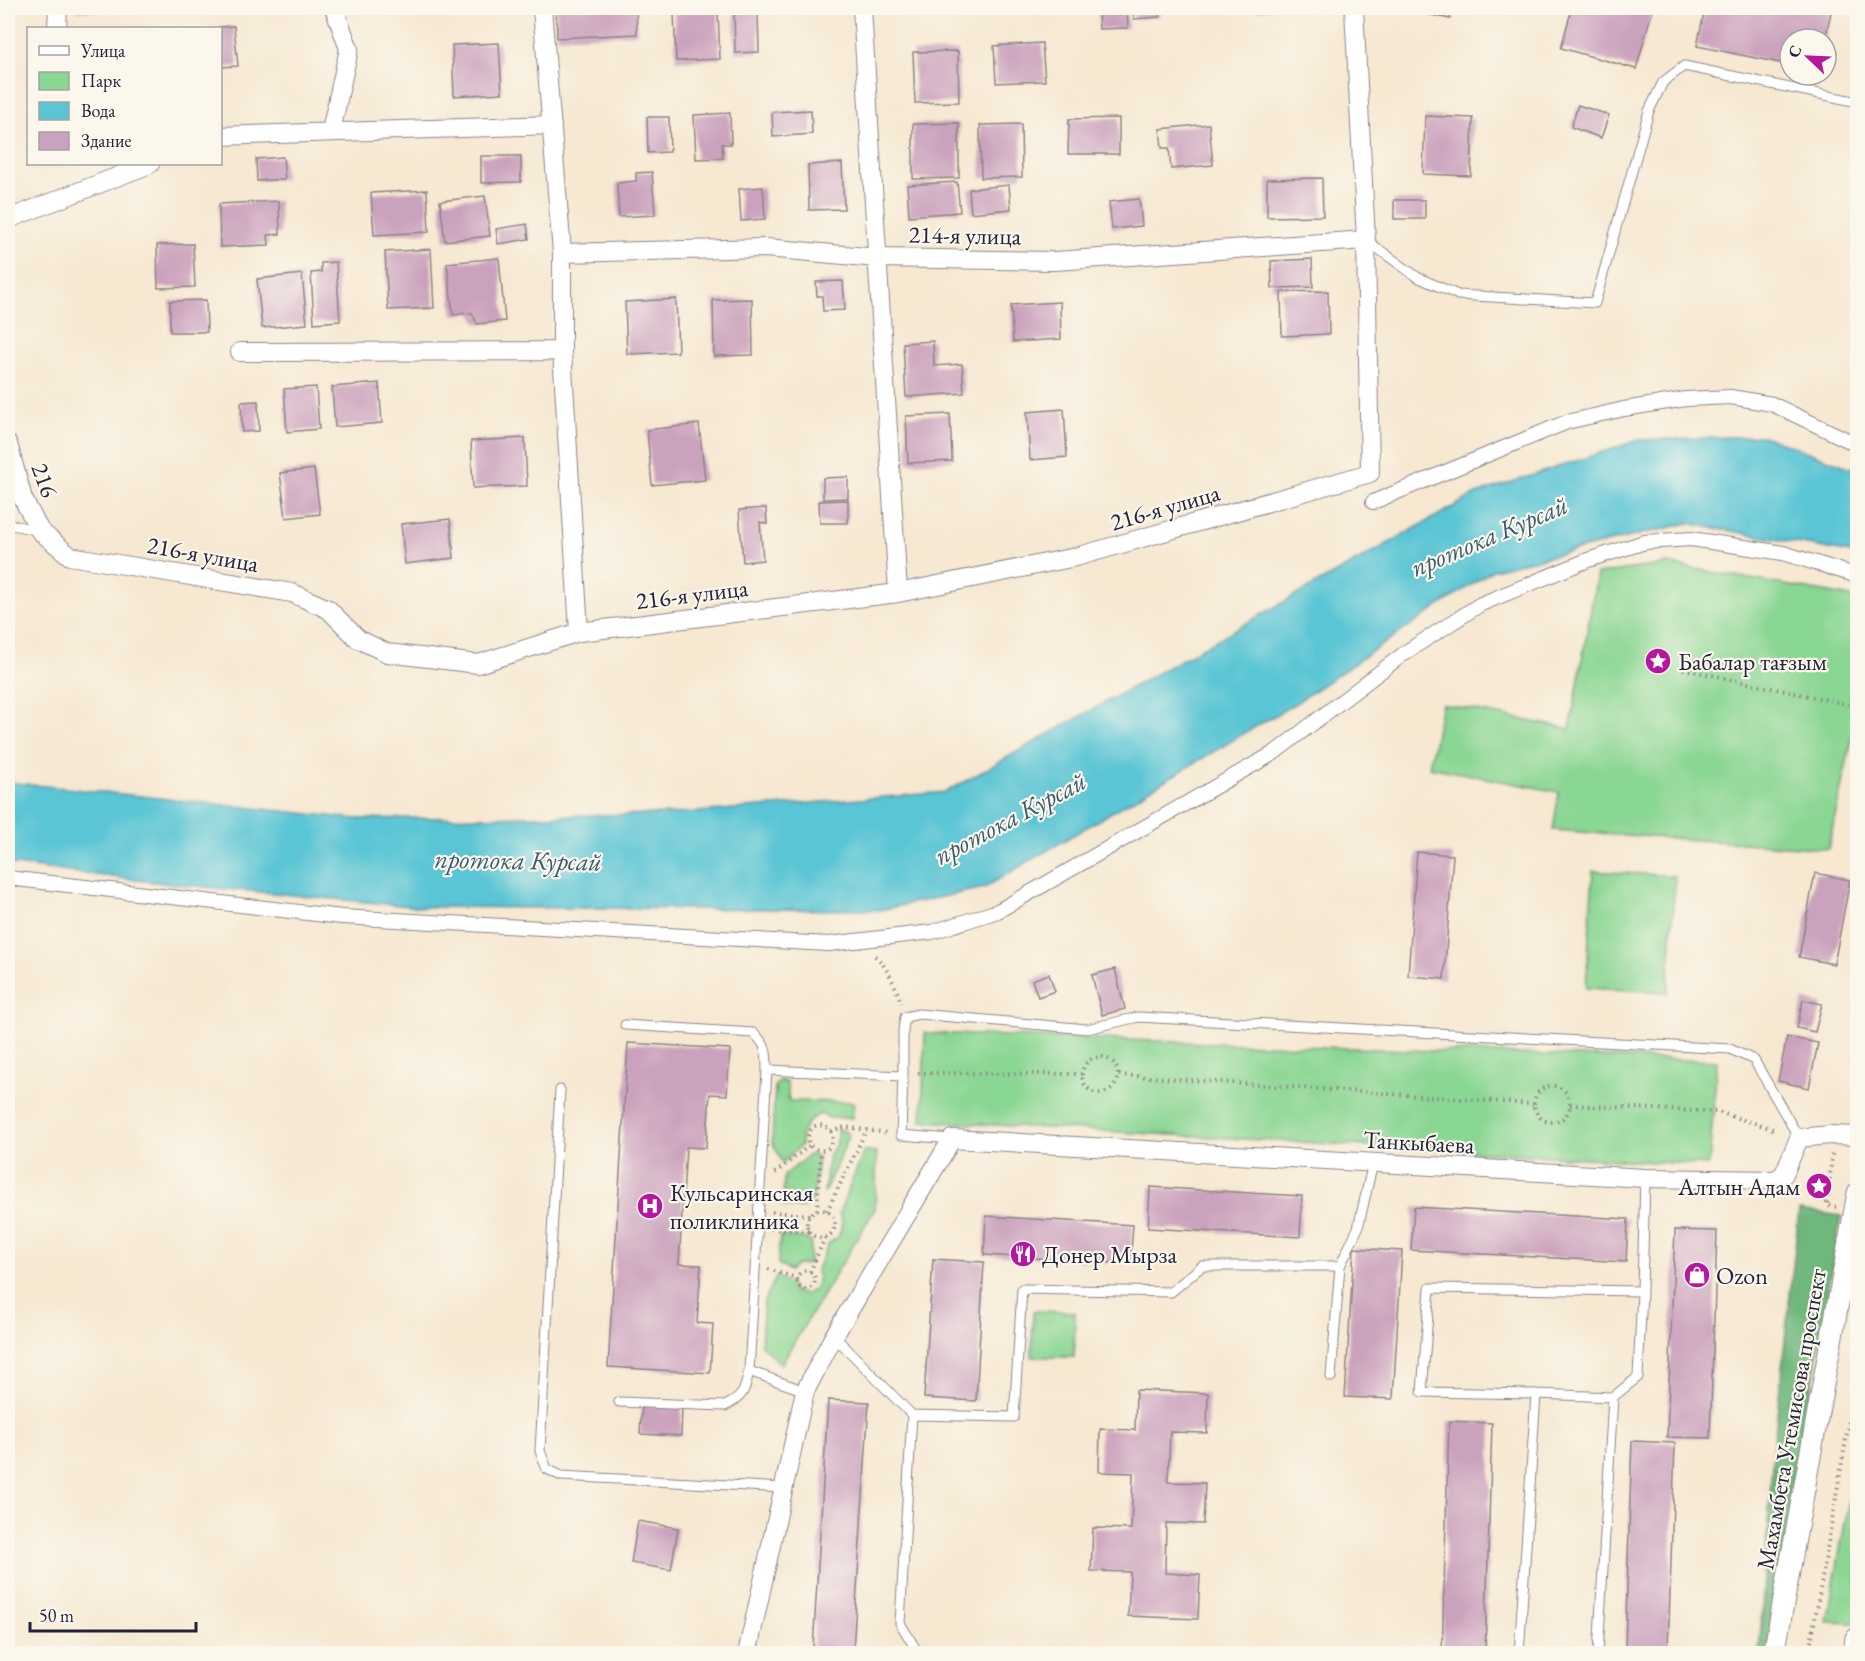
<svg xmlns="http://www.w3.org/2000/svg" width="1865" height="1661" viewBox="0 0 1865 1661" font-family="'EB Garamond',serif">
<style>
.green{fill:#8ad693;stroke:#567c67;stroke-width:1.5}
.forest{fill:#6fb77d;stroke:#486c5c;stroke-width:1.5}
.water{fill:#5ac5d4;stroke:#3e7488;stroke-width:1.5}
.building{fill:#cba2bd}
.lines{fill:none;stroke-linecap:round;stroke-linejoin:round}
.service-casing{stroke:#8c8586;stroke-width:11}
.pedestrian-casing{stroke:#8c8586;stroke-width:16}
.minor-casing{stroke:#8c8586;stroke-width:20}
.tertiary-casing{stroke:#8c8586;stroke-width:23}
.path{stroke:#8c8586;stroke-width:4;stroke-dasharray:1.5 4.5;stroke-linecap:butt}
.service{stroke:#fff;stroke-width:9}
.pedestrian{stroke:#fff;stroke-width:14}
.minor{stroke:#fff;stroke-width:18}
.tertiary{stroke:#fff;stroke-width:21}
.labels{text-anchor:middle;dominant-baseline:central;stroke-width:4.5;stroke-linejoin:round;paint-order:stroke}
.street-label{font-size:24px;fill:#22223b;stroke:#fbf7ec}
.poi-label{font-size:24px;fill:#22223b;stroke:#fbf7ec;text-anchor:start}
.water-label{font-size:26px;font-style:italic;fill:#365b71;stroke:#fbf7ec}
</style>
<rect width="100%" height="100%" fill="#fbf7ec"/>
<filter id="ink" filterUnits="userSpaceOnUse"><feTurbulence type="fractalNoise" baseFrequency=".0167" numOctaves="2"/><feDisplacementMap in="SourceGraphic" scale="12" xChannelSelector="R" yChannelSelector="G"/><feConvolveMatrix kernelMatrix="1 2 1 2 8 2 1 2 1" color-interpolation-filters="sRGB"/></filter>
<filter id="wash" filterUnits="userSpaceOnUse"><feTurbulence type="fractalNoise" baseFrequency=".008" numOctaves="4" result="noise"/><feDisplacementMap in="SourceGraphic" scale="24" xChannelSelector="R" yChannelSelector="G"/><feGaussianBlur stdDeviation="1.35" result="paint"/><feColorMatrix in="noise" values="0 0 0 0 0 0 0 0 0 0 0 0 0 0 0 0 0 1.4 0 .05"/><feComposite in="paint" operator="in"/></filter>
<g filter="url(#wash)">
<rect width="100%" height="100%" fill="#f6e8d1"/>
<path class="green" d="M 1667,564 L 1857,598 L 1857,715 L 1828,849 L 1553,830 L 1559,792 L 1429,767 L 1442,704 L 1570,729 L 1597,574 Z
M 1593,871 L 1675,876 L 1668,992 L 1586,988 Z
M 925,1033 L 1717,1061 L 1709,1165 L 922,1121 Z
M 780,1080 L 787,1083 L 789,1101 L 854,1102 L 852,1118 L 830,1118 L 821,1114 C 806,1119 801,1130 801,1145 L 783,1163 L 772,1142 L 775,1086 Z
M 837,1129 L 847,1132 L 849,1136 L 824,1193 L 829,1154 L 837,1144 Z
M 864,1151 L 877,1153 L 875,1209 L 781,1364 L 761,1345 L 764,1301 L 777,1276 L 790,1285 L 794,1292 L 806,1294 L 815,1289 L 818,1279 L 816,1271 L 829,1243 L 837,1238 L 841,1230 L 842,1220 L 839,1213 Z
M 810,1154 L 818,1157 L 813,1198 L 803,1208 L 783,1206 L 784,1176 Z
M 780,1236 L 804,1238 L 811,1242 L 809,1264 L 797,1265 L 790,1271 L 778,1264 Z
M 1033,1311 L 1075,1312 L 1074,1357 L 1032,1357 Z
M 1857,1456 L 1857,1618 L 1853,1623 L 1827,1622 Z"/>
<path class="forest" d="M 1799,1210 L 1841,1216 L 1767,1653 L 1759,1654 L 1773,1452 Z"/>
<path class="water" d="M 1764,436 L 1857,470 L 1857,554 L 1688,523 L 1493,570 L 1294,704 L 984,888 L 880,910 L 419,907 L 154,882 L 8,864 L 8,782 L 357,819 L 672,814 L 946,792 L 1476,494 L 1639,440 Z"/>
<g id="blocks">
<path class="building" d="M 77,8 L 123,8 L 123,9 L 77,12 Z
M 556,8 L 636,8 L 637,34 L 557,38 Z
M 1098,8 L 1127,8 L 1128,28 L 1099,29 Z
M 1133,8 L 1159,8 L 1160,17 L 1134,19 Z
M 1255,8 L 1271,8 L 1271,9 L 1255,11 Z
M 1414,8 L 1452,8 L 1450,19 L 1413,11 Z
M 1572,8 L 1653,8 L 1636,69 L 1561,48 Z
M 1705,8 L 1832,8 L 1825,39 L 1790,39 L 1790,65 L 1697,46 Z
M 718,10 L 720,59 L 676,61 L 674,13 Z
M 734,11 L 758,11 L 759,52 L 735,53 Z
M 234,26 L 238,66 L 220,67 L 220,27 Z
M 499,43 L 502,93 L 454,96 L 452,45 Z
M 1042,43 L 1045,81 L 996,83 L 994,46 Z
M 958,51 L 959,102 L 915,103 L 913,52 Z
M 1578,105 L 1609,115 L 1601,138 L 1571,127 Z
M 811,110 L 812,134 L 773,137 L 772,112 Z
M 730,113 L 731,144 L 722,144 L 723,158 L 696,159 L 694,115 Z
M 1425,116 L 1473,118 L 1471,176 L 1423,174 Z
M 647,117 L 669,117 L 670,152 L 648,153 Z
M 1119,118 L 1119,154 L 1068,154 L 1069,119 Z
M 959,123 L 959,178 L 913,179 L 913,124 Z
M 1021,124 L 1022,177 L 981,178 L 980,125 Z
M 1209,124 L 1213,165 L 1171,169 L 1169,148 L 1162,148 L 1160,129 Z
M 481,156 L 521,156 L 521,182 L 481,183 Z
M 283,157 L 285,179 L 257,181 L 256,159 Z
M 842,163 L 844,209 L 809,210 L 808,165 Z
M 652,172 L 655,215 L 619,217 L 617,183 L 636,181 L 636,173 Z
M 1322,178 L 1323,216 L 1267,217 L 1267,179 Z
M 957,182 L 960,212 L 909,216 L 907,185 Z
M 1009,185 L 1011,209 L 971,213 L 969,189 Z
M 763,187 L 765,219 L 741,221 L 739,189 Z
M 427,190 L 429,232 L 374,235 L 371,193 Z
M 485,196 L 490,236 L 445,241 L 440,201 Z
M 1139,199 L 1142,226 L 1112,229 L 1109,202 Z
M 1394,200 L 1425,200 L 1425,219 L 1394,219 Z
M 279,201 L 280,234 L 268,235 L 269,245 L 220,247 L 219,204 Z
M 527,224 L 529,239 L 498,244 L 496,229 Z
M 193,244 L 195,287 L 158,288 L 157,245 Z
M 431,249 L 434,308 L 388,310 L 385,252 Z
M 499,258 L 505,321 L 477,324 L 472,313 L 453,315 L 447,263 Z
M 1312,259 L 1313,287 L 1272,288 L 1271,261 Z
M 336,262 L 340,321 L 314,323 L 311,273 L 321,272 L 321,263 Z
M 302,274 L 307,324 L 262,328 L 257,279 Z
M 843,281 L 845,310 L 823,311 L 822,296 L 817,296 L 816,282 Z
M 1328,291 L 1329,334 L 1282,336 L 1281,292 Z
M 676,299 L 678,352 L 627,354 L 625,302 Z
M 752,299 L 753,355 L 714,356 L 713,300 Z
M 206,300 L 207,332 L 170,332 L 170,301 Z
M 1060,302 L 1061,339 L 1013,342 L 1011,305 Z
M 933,341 L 934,366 L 962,364 L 964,393 L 906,397 L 903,343 Z
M 379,383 L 382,423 L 335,427 L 332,387 Z
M 316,387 L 319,429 L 287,432 L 284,389 Z
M 258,401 L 259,431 L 242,432 L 241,402 Z
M 1064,409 L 1067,457 L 1030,460 L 1027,412 Z
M 950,414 L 952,461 L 908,463 L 906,416 Z
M 699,424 L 705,480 L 652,485 L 647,430 Z
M 525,438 L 527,486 L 473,488 L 471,441 Z
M 314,469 L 320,514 L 286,518 L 280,473 Z
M 848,477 L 848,498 L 823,499 L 823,478 Z
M 848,500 L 848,523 L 820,523 L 819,501 Z
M 766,508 L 767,524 L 760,522 L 763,560 L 743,562 L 739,510 Z
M 450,519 L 454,558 L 405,564 L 401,524 Z
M 1417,852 L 1453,855 L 1444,979 L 1408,976 Z
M 1815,873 L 1850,880 L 1834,964 L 1799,957 Z
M 1115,969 L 1125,1009 L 1102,1015 L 1092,975 Z
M 1049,974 L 1055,991 L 1038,997 L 1032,980 Z
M 1803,1000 L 1822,1004 L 1815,1032 L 1797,1028 Z
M 1787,1037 L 1818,1043 L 1809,1088 L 1778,1081 Z
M 628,1043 L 730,1049 L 727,1095 L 710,1094 L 706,1148 L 686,1147 L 679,1264 L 701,1265 L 697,1323 L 713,1324 L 710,1373 L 608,1367 Z
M 1150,1187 L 1302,1196 L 1300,1237 L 1148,1228 Z
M 1414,1207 L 1628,1219 L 1626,1262 L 1411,1250 Z
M 986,1216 L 1133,1225 L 1130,1264 L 984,1255 Z
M 1675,1230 L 1717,1231 L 1710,1438 L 1667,1437 Z
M 1354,1248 L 1402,1251 L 1393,1399 L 1345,1397 Z
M 933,1259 L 984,1262 L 976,1401 L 924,1398 Z
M 1136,1390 L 1208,1393 L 1207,1433 L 1170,1432 L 1168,1482 L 1205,1483 L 1203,1524 L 1166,1523 L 1165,1573 L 1200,1575 L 1198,1619 L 1128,1616 L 1130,1572 L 1091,1571 L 1093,1528 L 1131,1529 L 1133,1473 L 1099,1472 L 1100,1429 L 1135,1430 Z
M 828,1400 L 869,1402 L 853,1651 L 813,1649 Z
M 642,1404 L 682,1407 L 681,1436 L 640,1434 Z
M 1449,1421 L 1492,1423 L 1485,1654 L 1442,1654 Z
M 1632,1441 L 1675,1443 L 1668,1650 L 1625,1648 Z
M 638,1521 L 678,1528 L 671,1570 L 631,1563 Z"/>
</g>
</g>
<g filter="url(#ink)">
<use href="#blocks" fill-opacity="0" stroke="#8c8586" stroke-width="1.5"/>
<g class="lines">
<defs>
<path id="service" d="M 1366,240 L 1417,277 L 1458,295 L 1595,303 L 1649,111 L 1663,82 L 1684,66 L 1858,102
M 8,524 L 40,531
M 625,1025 L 753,1033 C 767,1044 767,1053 767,1070
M 903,1076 L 903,1030 L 905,1017 L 919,1014 L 1087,1029 L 1138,1017 L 1730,1049 L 1754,1060 L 1799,1138
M 560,1090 L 540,1451 L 547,1469 L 561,1476 L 783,1488
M 834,1336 L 912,1415
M 1331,1377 L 1340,1266
M 805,1391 L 749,1371 L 767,1070 L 903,1076 L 901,1135 L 952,1139
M 1536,1394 L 1613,1397
M 619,1402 L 725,1406 C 744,1397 745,1390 749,1371
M 922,1654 L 917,1651 L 900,1623 L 912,1415 L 1014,1417 L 1022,1289 L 1171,1292 L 1202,1266 L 1340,1266 L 1358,1228 L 1373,1163
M 1519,1654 L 1536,1394 L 1422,1392 L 1430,1288 L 1642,1291 L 1645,1178
M 1598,1654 L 1613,1397 L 1638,1377 L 1642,1291
M 1848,1654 L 1850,1637 L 1858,1629"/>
<path id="pedestrian" d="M 1373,502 L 1567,422 L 1624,409 L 1686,399 L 1731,397 L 1772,404 L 1858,445
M 8,878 L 342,917 L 829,944 L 932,932 L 998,911 L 1274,753 L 1406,652 L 1481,604 L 1588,560 L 1645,542 L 1691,539 L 1783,553 L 1858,576"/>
<path id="minor" d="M 542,8 L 562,253 L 562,351 L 579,632
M 862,8 L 898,593
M 57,28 L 58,8
M 331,131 L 349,49 L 334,8
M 220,136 L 552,125
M 8,219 L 150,164
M 562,253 L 766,248 L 877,258 L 1055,261 L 1366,240
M 240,352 L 562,351
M 8,444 L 23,499 L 40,531 L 70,556 L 292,593 L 328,609 L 358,639 L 387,653 L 478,664 L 579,632 L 898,593 L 1076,557 L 1370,473 L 1366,240 L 1354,8
M 747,1654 L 805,1391 L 834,1336 L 952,1139 L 1645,1178 L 1775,1180 L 1784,1174 L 1799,1138 L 1830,1135 L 1858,1136"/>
<path id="tertiary" d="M 1774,1654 L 1858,1193"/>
</defs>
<use href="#service" class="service-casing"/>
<use href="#pedestrian" class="pedestrian-casing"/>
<use href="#minor" class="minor-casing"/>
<use href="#tertiary" class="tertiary-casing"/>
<path class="path" d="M 1683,669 L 1855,706 L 1858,696
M 875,956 C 888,968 896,986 901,1003
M1082 1075a18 18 0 1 1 36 0a18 18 0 1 1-36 0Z
M 918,1073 L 1082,1074
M 1119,1075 L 1533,1104
M1534 1104a18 18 0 1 1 36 0a18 18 0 1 1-36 0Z
M 1570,1105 L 1718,1112 L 1776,1130
M 831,1131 C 841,1160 798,1153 810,1131 C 815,1122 825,1125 831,1131 L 845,1127 L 888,1133
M 1832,1154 L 1827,1206 L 1836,1207
M 775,1173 L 810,1145
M 817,1210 L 821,1151
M807 1224a14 14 0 1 1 28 0a14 14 0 1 1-28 0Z
M 827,1211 L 866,1131
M 772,1212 L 810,1215
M 771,1229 L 810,1231
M 768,1269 L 797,1278
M797 1280a9 9 0 1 1 18 0a9 9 0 1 1-18 0Z
M 810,1272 L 825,1238
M 1809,1654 L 1858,1369"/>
<use href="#service" class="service"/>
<use href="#pedestrian" class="pedestrian"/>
<use href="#minor" class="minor"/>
<use href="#tertiary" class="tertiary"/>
</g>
</g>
<defs>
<symbol id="sight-disc" viewBox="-11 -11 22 22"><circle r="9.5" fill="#b5179e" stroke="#fbf7ec"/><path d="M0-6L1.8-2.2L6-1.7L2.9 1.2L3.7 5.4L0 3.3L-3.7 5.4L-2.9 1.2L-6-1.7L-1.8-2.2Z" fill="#fff"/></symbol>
<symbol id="hospital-disc" viewBox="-11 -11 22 22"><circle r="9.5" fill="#b5179e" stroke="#fbf7ec"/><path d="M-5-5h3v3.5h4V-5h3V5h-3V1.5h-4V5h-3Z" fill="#fff"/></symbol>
<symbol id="restaurant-disc" viewBox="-11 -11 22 22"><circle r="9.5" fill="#b5179e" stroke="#fbf7ec"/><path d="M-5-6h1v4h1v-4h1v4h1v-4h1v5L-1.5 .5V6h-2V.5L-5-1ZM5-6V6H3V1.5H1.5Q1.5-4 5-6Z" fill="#fff"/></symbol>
<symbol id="shop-disc" viewBox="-11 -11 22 22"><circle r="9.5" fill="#b5179e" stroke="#fbf7ec"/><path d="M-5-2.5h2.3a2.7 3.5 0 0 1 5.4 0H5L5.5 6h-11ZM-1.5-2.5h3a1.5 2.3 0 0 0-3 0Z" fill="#fff"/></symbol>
</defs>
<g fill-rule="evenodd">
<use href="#sight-disc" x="1643" y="646" width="30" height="30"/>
<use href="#sight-disc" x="1804" y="1171" width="30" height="30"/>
<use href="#hospital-disc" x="635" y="1191" width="30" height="30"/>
<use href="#restaurant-disc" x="1008" y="1239" width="30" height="30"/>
<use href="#shop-disc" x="1682" y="1260" width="30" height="30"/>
</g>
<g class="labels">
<g class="street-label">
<text transform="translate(965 235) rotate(1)">214-я улица</text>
<text transform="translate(45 480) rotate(70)">216</text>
<text transform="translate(1165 507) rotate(-16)">216-я улица</text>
<text transform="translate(203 554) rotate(10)">216-я улица</text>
<text transform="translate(692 594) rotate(-7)">216-я улица</text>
<text transform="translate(1419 1142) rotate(3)">Танкыбаева</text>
<text transform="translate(1791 1419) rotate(-80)">Махамбета Утемисова проспект</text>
</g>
<g class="poi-label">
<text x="1678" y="661">Бабалар тағзым</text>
<text x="1800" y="1186" text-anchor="end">Алтын Адам</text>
<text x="670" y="1192">Кульсаринская<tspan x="670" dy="28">поликлиника</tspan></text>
<text x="1042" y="1254">Донер Мырза</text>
<text x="1716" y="1275">Ozon</text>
</g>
<g class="water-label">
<text transform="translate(1489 536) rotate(-23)">протока Курсай</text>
<text transform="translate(1010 818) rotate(-28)">протока Курсай</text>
<text transform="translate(518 860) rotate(1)">протока Курсай</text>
</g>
</g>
<rect width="1865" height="1661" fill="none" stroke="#fbf7ec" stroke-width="30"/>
<rect x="27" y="27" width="195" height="138" fill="#fbf7ec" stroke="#a4a2a5" stroke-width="1.5"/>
<rect x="39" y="46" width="30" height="9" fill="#ffffff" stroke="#a4a2a5" stroke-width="1.5"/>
<text x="81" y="57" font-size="18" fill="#22223b">Улица</text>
<rect x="39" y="72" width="30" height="18" fill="#8ad693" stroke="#a4a2a5" stroke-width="1.5"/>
<text x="81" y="87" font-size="18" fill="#22223b">Парк</text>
<rect x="39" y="102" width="30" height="18" fill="#5ac5d4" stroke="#a4a2a5" stroke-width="1.5"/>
<text x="81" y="117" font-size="18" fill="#22223b">Вода</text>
<rect x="39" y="132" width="30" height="18" fill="#cba2bd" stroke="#a4a2a5" stroke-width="1.5"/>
<text x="81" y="147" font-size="18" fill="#22223b">Здание</text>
<g transform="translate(1808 57) rotate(293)"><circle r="28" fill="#fbf7ec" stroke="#a4a2a5" stroke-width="1.5"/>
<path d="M0-4.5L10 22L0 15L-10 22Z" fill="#b5179e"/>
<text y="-9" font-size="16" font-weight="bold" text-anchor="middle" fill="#22223b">С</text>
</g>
<path d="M30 1622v9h166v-9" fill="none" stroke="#22223b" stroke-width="3"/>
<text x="39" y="1622" font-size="18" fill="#22223b" stroke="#fbf7ec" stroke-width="4.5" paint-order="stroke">50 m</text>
</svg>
